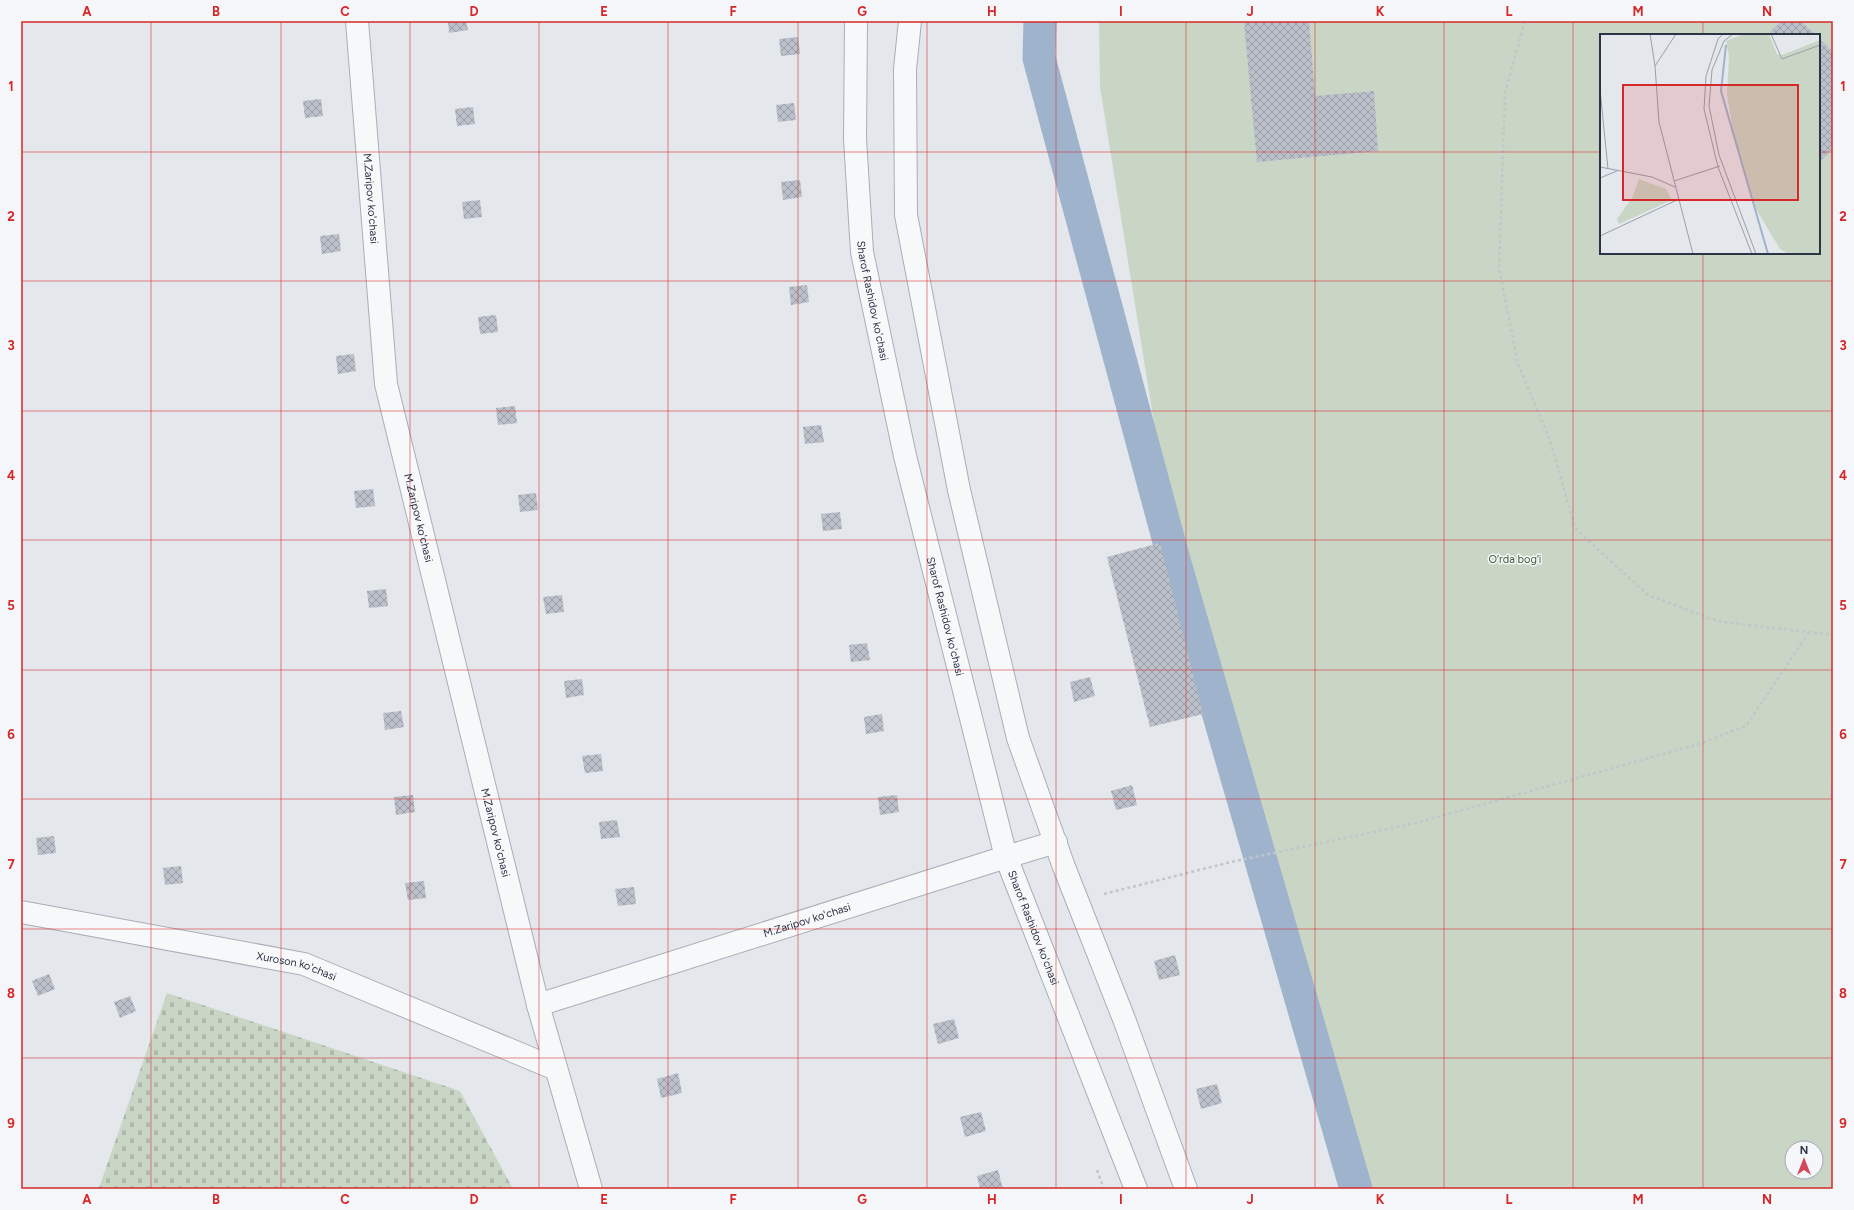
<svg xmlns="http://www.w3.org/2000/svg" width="1854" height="1210" viewBox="0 0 1854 1210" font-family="Figtree,sans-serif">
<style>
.cemetery{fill:url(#cemetery-stones)}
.park{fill:#c9d6c5;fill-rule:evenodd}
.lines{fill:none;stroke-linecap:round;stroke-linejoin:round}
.canal{stroke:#9fb4cc;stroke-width:33}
.building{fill:url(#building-cross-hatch)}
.minor-casing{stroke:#a9aeb7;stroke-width:24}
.tertiary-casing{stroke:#a9aeb7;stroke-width:24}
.path{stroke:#c2c5cb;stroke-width:2.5;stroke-dasharray:3 3;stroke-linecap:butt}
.minor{stroke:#f7f8fa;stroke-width:22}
.tertiary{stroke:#f7f8fa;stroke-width:22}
.grid{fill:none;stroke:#d62828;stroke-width:1;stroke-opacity:0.55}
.labels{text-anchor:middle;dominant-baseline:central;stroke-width:3;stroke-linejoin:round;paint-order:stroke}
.street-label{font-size:11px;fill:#2b3445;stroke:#f4f6f9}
.park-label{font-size:11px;fill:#3f6138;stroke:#f4f6f9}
.inset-river{fill:none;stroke:#9fb4cc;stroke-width:2}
.inset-road{fill:none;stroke:#9a9fa9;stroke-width:1}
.view{fill:#d62828;fill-opacity:0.15;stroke:#d62828;stroke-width:2}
.inset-edge{fill:none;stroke:#2b3445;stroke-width:2}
.neatline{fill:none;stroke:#d62828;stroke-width:1.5}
.grid-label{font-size:13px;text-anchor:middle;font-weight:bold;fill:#d62828}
</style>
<defs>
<pattern id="cemetery-stones" width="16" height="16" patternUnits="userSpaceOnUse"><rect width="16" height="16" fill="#c9d6c5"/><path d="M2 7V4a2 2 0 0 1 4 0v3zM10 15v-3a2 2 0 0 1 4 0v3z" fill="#adb8ab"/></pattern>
<pattern id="building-cross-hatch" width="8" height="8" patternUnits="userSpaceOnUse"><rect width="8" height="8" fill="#bbc0ca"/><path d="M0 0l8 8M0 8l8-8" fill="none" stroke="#989da6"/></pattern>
</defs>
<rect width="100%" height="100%" fill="#e4e7ec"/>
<path class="cemetery" d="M 167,993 L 460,1091 L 513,1189 L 97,1189 L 100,1185 Z"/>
<path class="park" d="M 1099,21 L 1833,21 L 1833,1189 L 1369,1189 L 1165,491 L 1100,87 ZM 1601,35 L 1819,35 L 1819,253 L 1601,253 ZM 1792,1148 L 1816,1148 L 1816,1172 L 1792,1172 Z"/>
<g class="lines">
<path class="canal" d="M 1040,21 L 1039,58 L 1174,560 L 1356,1189"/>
</g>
<path class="building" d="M 448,21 L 466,21 L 468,30 L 449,33 Z
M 1257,21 L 1309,21 L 1315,96 L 1374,91 L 1378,151 L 1257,162 L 1244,22 Z
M 1781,21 L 1801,21 L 1816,35 L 1767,35 Z
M 798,37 L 800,54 L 781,56 L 779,39 Z
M 1819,38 L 1833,52 L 1833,148 L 1819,163 Z
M 321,99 L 323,116 L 305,118 L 303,101 Z
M 794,103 L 796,120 L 778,122 L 776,105 Z
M 473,107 L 475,124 L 457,126 L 455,109 Z
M 800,180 L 802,197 L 783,200 L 781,182 Z
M 480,200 L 482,217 L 464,219 L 462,202 Z
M 339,234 L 341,251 L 322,254 L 320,236 Z
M 807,285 L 809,302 L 791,305 L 789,287 Z
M 496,315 L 498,332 L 480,334 L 478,317 Z
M 354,354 L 356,371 L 338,374 L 336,356 Z
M 515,406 L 517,423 L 498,425 L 496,408 Z
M 821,425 L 824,442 L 805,444 L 803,427 Z
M 373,489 L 375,506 L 356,508 L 354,491 Z
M 536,493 L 538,510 L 520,512 L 518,495 Z
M 840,512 L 842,529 L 823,531 L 821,514 Z
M 1160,543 L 1203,714 L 1150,727 L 1107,557 Z
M 386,589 L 388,606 L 369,608 L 367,591 Z
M 562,595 L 564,612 L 546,614 L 543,597 Z
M 867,643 L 870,660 L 851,662 L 849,645 Z
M 1090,677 L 1095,696 L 1074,702 L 1070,682 Z
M 582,679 L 584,695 L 566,698 L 564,681 Z
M 401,711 L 404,727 L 385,730 L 383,713 Z
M 882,714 L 884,731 L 866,734 L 864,717 Z
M 601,754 L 603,771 L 585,773 L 582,756 Z
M 1132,785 L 1137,805 L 1116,810 L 1111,791 Z
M 413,795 L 415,812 L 396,815 L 394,797 Z
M 897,795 L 899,812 L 880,815 L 878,797 Z
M 617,820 L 620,837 L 601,839 L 599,822 Z
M 54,836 L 56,853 L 38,855 L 36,838 Z
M 181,866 L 183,883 L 165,885 L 163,868 Z
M 424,881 L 426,898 L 408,900 L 405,883 Z
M 634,887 L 636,904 L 618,906 L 615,889 Z
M 1175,955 L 1180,975 L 1159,980 L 1154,961 Z
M 49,974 L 55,989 L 38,996 L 32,981 Z
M 130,996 L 136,1011 L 120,1018 L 114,1002 Z
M 954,1019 L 959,1038 L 938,1044 L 933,1024 Z
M 678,1073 L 682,1093 L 661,1098 L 657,1079 Z
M 1217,1084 L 1222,1103 L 1201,1109 L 1196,1089 Z
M 981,1112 L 986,1131 L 965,1137 L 960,1117 Z
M 998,1170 L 1003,1189 L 980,1189 L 977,1176 Z"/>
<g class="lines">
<defs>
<g id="minor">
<path id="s1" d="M 21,912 L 304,964 L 556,1069"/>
<path id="s2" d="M 538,1005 L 1006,857"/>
</g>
<g id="tertiary">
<path id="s3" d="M 357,21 L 386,384 L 538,1005 L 591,1189"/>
<path id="s4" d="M 856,21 L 855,139 L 862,252 L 905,456 L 1006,857 L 1136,1189"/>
<path d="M 910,21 L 905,69 L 906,215 L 959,490 L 1018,738 L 1064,867 L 1124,1019 L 1186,1189"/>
<path d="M 1006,857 L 1056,842"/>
</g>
</defs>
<use href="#minor" class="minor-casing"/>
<use href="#tertiary" class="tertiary-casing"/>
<path class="path" d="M 1525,21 L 1505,93 L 1499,268 L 1518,364 L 1550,440 L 1575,528 L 1648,595 L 1717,621 L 1833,635
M 1833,782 L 1831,794 L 1833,808
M 1104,894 L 1231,862 L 1416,823 L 1699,744 L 1746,726 L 1809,632
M 1097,1170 L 1104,1189"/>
<use href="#minor" class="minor"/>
<use href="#tertiary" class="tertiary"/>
</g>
<path class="grid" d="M 151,21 L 151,1189M 281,21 L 281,1189M 410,21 L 410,1189M 539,21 L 539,1189M 668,21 L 668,1189M 798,21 L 798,1189M 927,21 L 927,1189M 1056,21 L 1056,1189M 1186,21 L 1186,1189M 1315,21 L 1315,1189M 1444,21 L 1444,1189M 1573,21 L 1573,1189M 1703,21 L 1703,35M 21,152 L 1601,152M 1819,152 L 1833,152M 1703,253 L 1703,1189M 21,281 L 1833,281M 21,411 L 1833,411M 21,540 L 1833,540M 21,670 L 1833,670M 21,799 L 1833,799M 21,929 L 1833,929M 21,1058 L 1833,1058"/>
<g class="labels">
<g class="street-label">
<text stroke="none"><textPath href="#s3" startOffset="178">M.Zaripov ko'chasi</textPath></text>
<text stroke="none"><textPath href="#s4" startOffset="281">Sharof Rashidov ko'chasi</textPath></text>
<text stroke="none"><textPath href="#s3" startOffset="502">M.Zaripov ko'chasi</textPath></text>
<text stroke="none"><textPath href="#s4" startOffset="605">Sharof Rashidov ko'chasi</textPath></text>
<text stroke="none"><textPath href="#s3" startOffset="826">M.Zaripov ko'chasi</textPath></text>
<text stroke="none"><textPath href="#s2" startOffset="282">M.Zaripov ko'chasi</textPath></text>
<text stroke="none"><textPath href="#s4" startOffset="929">Sharof Rashidov ko'chasi</textPath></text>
<text stroke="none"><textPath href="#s1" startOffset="281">Xuroson ko'chasi</textPath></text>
</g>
<g class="park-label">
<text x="1515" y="559">O’rda bog’i</text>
</g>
</g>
<g transform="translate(1600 34)">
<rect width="220" height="220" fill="#e4e7ec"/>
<path d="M 39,145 L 66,155 L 72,166 L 19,190 L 17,185 L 32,164 Z" fill="#c9d6c5"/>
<path d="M 144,0 L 169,0 L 177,20 L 182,21 L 220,6 L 220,220 L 188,220 L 180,215 L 156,175 L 133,98 L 127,60 L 129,22 L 126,7 Z" fill="#c9d6c5"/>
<path class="inset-river" d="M 126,11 L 121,57 L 168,220"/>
<path class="inset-road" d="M 50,0 L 55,32M 76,0 L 55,32 L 59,88 L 93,220M 123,0 L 118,5 L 106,42 L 104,75 L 118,133 L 152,220M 133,0 L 124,7 L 112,36 L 109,72 L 119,121 L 156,220M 171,0 L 182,25 L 220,11M 0,55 L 8,135M 0,133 L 52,143 L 75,153M 0,144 L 17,137M 74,147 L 120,132M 0,202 L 79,165"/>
<path class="view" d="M 23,51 L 198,51 L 198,166 L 23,166 Z"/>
<rect width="220" height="220" class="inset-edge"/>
</g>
<rect width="1854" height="1210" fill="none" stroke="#f4f6f9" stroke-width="44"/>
<g transform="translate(1804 1160)"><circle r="19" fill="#f4f6f9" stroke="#a4a8b1"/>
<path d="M0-3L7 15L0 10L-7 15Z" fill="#d1495b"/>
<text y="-6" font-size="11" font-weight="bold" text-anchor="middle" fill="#2b3445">N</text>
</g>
<rect x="22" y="22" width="1810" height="1166" class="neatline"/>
<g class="grid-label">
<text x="87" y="16">A</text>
<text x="216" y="16">B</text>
<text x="345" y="16">C</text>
<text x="474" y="16">D</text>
<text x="604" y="16">E</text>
<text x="733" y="16">F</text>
<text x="862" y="16">G</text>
<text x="992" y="16">H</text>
<text x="1121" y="16">I</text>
<text x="1250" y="16">J</text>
<text x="1380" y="16">K</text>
<text x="1509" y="16">L</text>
<text x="1638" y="16">M</text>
<text x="1767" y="16">N</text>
<text x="11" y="91">1</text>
<text x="1843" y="91">1</text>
<text x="11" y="221">2</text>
<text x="1843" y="221">2</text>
<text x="11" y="350">3</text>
<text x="1843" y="350">3</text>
<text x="11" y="480">4</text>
<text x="1843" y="480">4</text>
<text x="11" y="610">5</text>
<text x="1843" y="610">5</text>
<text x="11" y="739">6</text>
<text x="1843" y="739">6</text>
<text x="11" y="869">7</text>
<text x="1843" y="869">7</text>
<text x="11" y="998">8</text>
<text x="1843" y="998">8</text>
<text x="11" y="1128">9</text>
<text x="1843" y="1128">9</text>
<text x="87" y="1204">A</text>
<text x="216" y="1204">B</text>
<text x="345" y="1204">C</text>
<text x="474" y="1204">D</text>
<text x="604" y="1204">E</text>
<text x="733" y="1204">F</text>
<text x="862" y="1204">G</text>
<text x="992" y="1204">H</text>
<text x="1121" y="1204">I</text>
<text x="1250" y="1204">J</text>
<text x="1380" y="1204">K</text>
<text x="1509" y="1204">L</text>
<text x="1638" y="1204">M</text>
<text x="1767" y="1204">N</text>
</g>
</svg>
